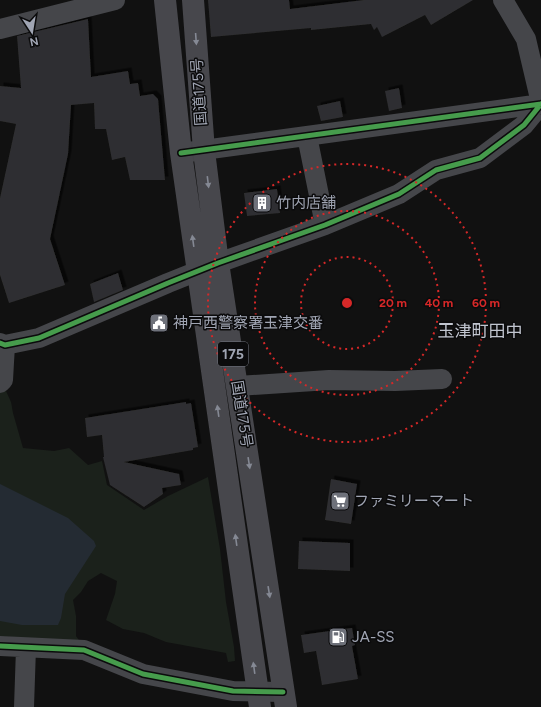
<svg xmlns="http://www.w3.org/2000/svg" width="541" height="707" viewBox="0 0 541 707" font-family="Figtree,'Noto Sans JP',sans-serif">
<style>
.green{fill:#1b211b}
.water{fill:#242b33}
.building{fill:#2f2f30;filter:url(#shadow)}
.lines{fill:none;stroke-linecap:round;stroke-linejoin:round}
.minor{stroke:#45464a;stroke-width:20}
.highway{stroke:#47474c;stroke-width:22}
.cycleway-casing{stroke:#0b0b0c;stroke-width:8}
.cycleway{stroke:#469c4c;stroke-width:5}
.oneway{fill:#858994}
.ring{fill:none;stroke:#d62828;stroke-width:2;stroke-dasharray:2 4}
.labels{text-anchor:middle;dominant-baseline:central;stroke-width:3;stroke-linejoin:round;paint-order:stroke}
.shield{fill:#0b0b0c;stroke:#737781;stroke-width:1}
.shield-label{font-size:14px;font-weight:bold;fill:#a0a5b3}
.street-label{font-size:15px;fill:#a0a5b3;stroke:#0b0b0c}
.poi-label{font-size:15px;fill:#a0a5b3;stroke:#0b0b0c;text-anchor:start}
.quarter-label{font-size:17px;fill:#c1c5cf;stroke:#0b0b0c}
.centre{fill:#d62828;stroke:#0b0b0c;stroke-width:2}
.ring-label{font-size:12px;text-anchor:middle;font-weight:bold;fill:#d62828;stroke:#0b0b0c;stroke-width:3;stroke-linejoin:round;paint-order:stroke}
</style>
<defs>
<filter id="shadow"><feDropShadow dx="3.5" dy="-3.5" stdDeviation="0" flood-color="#0009"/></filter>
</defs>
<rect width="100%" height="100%" fill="#111"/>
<path class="green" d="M 6,391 L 11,402 L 13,413 L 23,448 L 54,451 L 69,448 L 88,465 L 102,461 L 107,485 L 144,510 L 168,496 L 208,477 L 220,549 L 226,602 L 234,647 L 235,661 L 228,662 L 226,653 L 166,642 L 144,633 L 123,629 L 106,620 L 115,594 L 117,581 L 101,573 L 88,581 L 81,592 L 73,600 L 76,616 L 76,636 L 81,643 L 0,636 L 0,392 Z"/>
<path class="water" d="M 0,484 L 68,518 L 94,541 L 96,546 L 65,594 L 61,618 L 58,625 L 22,625 L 0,621 Z"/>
<path class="building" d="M 208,0 L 289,0 L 290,9 L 364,0 L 473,0 L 431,25 L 425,15 L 382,37 L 377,27 L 374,30 L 371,24 L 311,30 L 311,28 L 211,37 Z
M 88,19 L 91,77 L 128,71 L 130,84 L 138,83 L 140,96 L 153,94 L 158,99 L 165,180 L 130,180 L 125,157 L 112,160 L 106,129 L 95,129 L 94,103 L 71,105 L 68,154 L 50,239 L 65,285 L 9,303 L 0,275 L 0,198 L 16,124 L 0,121 L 0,86 L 21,88 L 17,36 Z
M 399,88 L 402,108 L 389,111 L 385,91 Z
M 340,101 L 343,117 L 321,121 L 317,106 Z
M 277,189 L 280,213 L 247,216 L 244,193 Z
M 118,273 L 123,290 L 94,302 L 90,284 Z
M 186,402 L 186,404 L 191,403 L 198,447 L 193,448 L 193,450 L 124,462 L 179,474 L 181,485 L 162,488 L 163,494 L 144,507 L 110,485 L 103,457 L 104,457 L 102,435 L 87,437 L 85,418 Z
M 331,479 L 357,484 L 351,524 L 325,520 Z
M 299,541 L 350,543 L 350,571 L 298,569 Z
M 352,628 L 355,645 L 352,646 L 358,679 L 322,685 L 316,651 L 304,653 L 301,635 Z"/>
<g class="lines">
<path class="minor" d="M 503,0 L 526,39 L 541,103
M 0,29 L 115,0
M 307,136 L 325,225
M 181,153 L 541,104
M 0,343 L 5,345 L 39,338 L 168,283 L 218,263 L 325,225 L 399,194 L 436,170 L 480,158 L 524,125 L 541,104
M 0,383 L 3,380 L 5,345
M 238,386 L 329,380 L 395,381 L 442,379
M 0,646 L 84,650 L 143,674 L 233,691 L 283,692
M 24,707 L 26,648"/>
<path class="highway" d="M 165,0 L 181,153 L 260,707
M 193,0 L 204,151 L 218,263 L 286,707"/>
<defs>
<path id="cycleway" d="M 181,153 L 541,104
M 0,343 L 5,345 L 39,338 L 168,283 L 218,263 L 325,225 L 399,194 L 436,170 L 480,158 L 524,125 L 541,104
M 0,646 L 84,650 L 143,674 L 233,691 L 283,692"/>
</defs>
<use href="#cycleway" class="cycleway-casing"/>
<use href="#cycleway" class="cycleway"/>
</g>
<defs><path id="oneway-solid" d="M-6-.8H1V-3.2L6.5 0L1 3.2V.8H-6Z"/></defs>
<g class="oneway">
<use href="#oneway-solid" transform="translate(196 39) rotate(86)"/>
<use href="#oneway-solid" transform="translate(208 182) rotate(83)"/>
<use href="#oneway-solid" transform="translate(193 241) rotate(-98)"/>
<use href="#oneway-solid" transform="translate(218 411) rotate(-98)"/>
<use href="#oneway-solid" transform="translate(249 463) rotate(81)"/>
<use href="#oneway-solid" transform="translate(236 540) rotate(-98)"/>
<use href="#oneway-solid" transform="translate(269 592) rotate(81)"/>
<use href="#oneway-solid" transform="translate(254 668) rotate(-98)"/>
</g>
<g class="ring">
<circle cx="347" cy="303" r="46"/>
<circle cx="347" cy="303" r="92"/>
<circle cx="347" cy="303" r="139"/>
</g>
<defs>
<symbol id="building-square" viewBox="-11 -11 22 22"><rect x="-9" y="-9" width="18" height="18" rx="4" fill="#6e717a" stroke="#0b0b0c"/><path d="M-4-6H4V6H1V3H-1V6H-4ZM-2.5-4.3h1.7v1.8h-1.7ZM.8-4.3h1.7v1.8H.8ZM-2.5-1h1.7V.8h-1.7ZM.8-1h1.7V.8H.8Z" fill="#fff"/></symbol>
<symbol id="civic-square" viewBox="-11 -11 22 22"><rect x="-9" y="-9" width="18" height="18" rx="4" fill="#6e717a" stroke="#0b0b0c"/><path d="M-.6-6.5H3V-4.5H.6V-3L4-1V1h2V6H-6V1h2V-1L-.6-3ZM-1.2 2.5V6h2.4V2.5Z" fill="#fff"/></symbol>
<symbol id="supermarket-square" viewBox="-11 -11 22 22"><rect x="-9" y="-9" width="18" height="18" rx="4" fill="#6e717a" stroke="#0b0b0c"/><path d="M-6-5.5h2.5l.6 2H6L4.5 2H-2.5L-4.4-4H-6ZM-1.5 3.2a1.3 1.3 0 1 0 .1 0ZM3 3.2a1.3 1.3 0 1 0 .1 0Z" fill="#fff"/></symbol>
<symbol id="fuel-square" viewBox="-11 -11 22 22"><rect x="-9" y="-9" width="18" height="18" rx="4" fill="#6e717a" stroke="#0b0b0c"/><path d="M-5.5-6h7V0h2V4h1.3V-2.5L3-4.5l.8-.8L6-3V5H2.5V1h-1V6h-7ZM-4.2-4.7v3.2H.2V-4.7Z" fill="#fff"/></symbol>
</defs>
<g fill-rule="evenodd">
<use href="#building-square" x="251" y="192" width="22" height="22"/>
<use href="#civic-square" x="148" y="312" width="22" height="22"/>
<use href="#supermarket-square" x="329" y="490" width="22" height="22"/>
<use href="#fuel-square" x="327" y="626" width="22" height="22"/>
</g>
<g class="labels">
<rect class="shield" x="218" y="342" width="30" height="24" rx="3"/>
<g class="shield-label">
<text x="233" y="354">175</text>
</g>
<g class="street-label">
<text transform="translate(199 92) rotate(-94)">国道175号</text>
<text transform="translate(242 414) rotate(81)">国道175号</text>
</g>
<g class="poi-label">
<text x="276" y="203">竹内店舗</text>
<text x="173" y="323">神戸西警察署玉津交番</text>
<text x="354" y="501">ファミリーマート</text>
<text x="352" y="637">JA-SS</text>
</g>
<g class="quarter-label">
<text x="480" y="331">玉津町田中</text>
</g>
</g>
<circle cx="347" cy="303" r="6" class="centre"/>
<g class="ring-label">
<text x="393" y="307">20 m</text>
<text x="439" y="307">40 m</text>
<text x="486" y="307">60 m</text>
</g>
<g transform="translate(32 32) rotate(168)" stroke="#0b0b0c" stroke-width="3" paint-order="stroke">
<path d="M0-3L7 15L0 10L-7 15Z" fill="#a0a5b3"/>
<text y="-6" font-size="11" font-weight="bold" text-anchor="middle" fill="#a0a5b3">N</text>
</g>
</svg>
